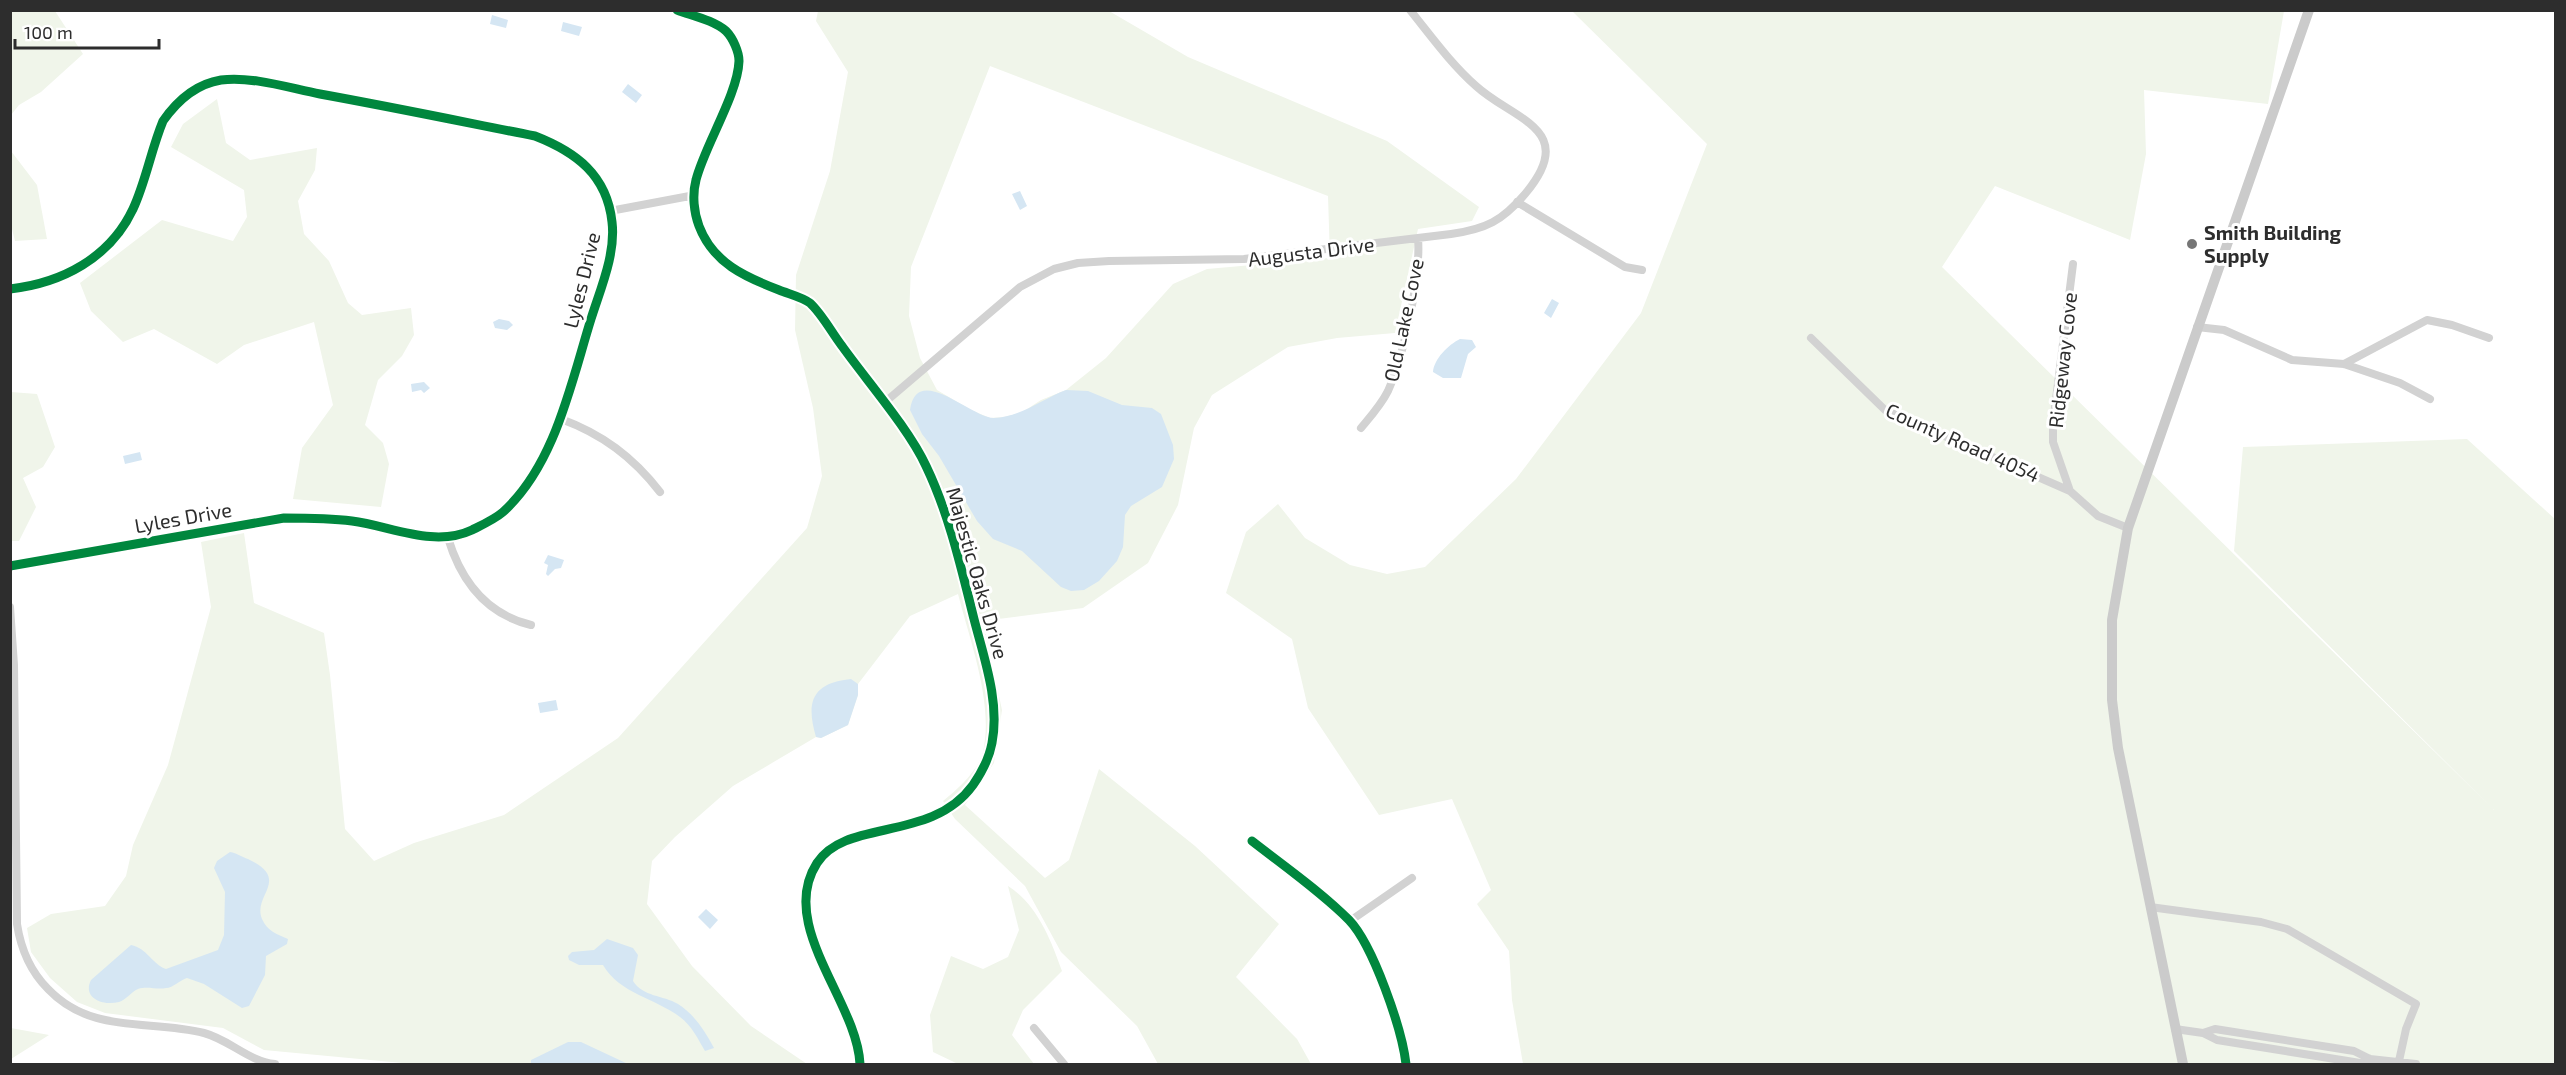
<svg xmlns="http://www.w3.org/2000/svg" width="2566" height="1075" viewBox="0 0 2566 1075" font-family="'Exo 2',sans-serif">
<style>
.green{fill:#f0f5ea;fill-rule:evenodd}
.water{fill:#d5e6f3}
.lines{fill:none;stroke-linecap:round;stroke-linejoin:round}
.minor{stroke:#d2d2d2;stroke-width:8}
.secondary{stroke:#cbcbcb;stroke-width:10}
.cycleway-casing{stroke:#fff;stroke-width:13}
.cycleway{stroke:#00873e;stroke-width:9}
.poi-dot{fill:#767676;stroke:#fff;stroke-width:2}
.labels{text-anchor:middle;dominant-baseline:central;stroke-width:6;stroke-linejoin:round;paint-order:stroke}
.poi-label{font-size:20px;font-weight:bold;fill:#2d2d2d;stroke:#fff;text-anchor:start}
.street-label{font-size:20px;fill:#2d2d2d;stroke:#fff}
</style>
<rect width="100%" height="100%" fill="#fff"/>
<path class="green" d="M 11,10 L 55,11 L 83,54 L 41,92 L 19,105 L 11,115 Z
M 818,11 L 1109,11 L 1188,57 L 1387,141 L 1479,207 L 1472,221 L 1418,229 L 1395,333 L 1337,338 L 1288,347 L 1212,395 L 1194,428 L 1178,505 L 1148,563 L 1083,608 L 983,621 L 1002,710 L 994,763 L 965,805 L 1045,878 L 1069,860 L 1099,769 L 1195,846 L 1279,924 L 1236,977 L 1297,1039 L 1311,1064 L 1158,1064 L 1137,1026 L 1061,952 L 1025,886 L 955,819 L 943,801 C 958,789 978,771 983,752 C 994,704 970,641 958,594 L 910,616 L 858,684 L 858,695 L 848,725 L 821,738 L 816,737 L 733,786 L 675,837 L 652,861 L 647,904 L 692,966 L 751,1026 L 807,1064 L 413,1064 L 264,1050 L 223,1028 L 105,1013 L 77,1002 L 50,978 L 31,952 L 27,928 L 51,914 L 105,906 L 126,876 L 133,845 L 168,765 L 211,607 L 201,542 L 244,533 L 254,603 L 324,633 L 330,675 L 345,829 L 374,861 L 414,843 L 504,815 L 618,738 L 807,528 L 822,476 L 813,408 L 795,330 L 796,275 L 830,171 L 848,72 L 816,21 ZM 990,66 L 1328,196 L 1330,258 L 1207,269 L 1173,284 L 1106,358 L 1066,390 L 1041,400 L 1021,413 L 1004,417 L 990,418 L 971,410 L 937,390 L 920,358 L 909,316 L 911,267 Z
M 1572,11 L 2284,11 L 2268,104 L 2144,90 L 2146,154 L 2130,240 L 1995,186 L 1942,267 L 2494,810 L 2234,551 L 2243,447 L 2467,439 L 2555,519 L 2555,1064 L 1523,1064 L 1512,1000 L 1509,951 L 1477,904 L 1491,890 L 1452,799 L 1379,815 L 1308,708 L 1292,639 L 1226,593 L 1246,532 L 1278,504 L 1305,538 L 1350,565 L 1387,574 L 1425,567 L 1516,479 L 1641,313 L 1707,144 Z
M 217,99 L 226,143 L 250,160 L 317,148 L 315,170 L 298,201 L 304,234 L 329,261 L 348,303 L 362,315 L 411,308 L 414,335 L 402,356 L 378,380 L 365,425 L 383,443 L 389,464 L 381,507 L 293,499 L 302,448 L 333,405 L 314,322 L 244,345 L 217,364 L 154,329 L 123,342 L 91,311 L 80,283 L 162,220 L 233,241 L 247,217 L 244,190 L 171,147 L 183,124 Z
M 11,151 L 37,185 L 47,239 L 15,241 L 11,225 Z
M 11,392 L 37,394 L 55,447 L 43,467 L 23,478 L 36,507 L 19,541 L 11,541 Z
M 1008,886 C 1037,904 1051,940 1062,971 L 1023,1010 L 1012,1035 L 1034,1064 L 958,1064 L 933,1052 L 930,1015 L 951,956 L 983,969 L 1008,957 L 1019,930 Z
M 11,1028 L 49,1035 L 11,1059 Z"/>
<path class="water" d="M 492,15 L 508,20 L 506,28 L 490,24 Z
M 563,22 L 582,27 L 579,36 L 561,31 Z
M 628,84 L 642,95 L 636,103 L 622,92 Z
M 1020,191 L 1027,206 L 1020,210 L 1012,194 Z
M 1552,299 L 1559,303 L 1551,318 L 1544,313 Z
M 499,319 L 509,321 L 513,325 L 507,330 L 495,328 L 493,322 Z
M 1460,339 L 1472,340 L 1476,347 L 1468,354 L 1461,378 L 1443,378 L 1433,372 C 1434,359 1448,345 1460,339 Z
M 424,382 L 430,388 L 424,393 L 421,390 L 412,392 L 411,384 Z
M 1066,390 L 1088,391 L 1122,405 L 1152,408 L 1161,414 L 1173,445 L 1174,459 L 1162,487 L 1131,506 L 1125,515 L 1123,547 L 1117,561 L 1099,581 L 1084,590 L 1071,591 L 1061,587 L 1022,551 L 993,539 L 977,521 L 939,456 L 922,434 L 910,410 C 917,362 971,418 994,418 C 1021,417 1042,399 1066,390 Z
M 140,452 L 142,460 L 125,464 L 123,456 Z
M 548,555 L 564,560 L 561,568 L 555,569 L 548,576 L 546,574 L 548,565 L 544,563 Z
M 851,679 L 858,684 L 858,695 L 848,725 L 821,738 L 816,737 C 806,703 811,683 851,679 Z
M 556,700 L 558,710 L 540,713 L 538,703 Z
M 230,852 C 237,853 242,857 248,859 C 292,880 252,895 262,919 C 267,931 277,934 288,939 L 287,944 L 266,956 L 265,975 L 249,1006 L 242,1008 L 204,984 L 187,978 C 180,980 173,988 166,988 C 157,990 148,986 138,989 C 131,992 126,1000 119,1002 C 103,1006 82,998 91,980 L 131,945 C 147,948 152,964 166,969 L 218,950 L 224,935 L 225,892 L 214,868 L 217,861 Z
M 706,909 L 718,920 L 710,929 L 698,917 Z
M 607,939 L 633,948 L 638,955 L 633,981 C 643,997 663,995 678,1004 C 694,1014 705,1031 714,1048 L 705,1051 C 698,1039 692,1026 680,1017 C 655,998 620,994 603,965 L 579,965 L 569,960 L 568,956 L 572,952 L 594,950 Z
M 568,1042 L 581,1042 L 628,1064 L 531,1064 L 531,1060 Z"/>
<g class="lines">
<path class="minor" d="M 677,10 C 693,16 713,20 726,31 C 733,38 739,52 739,61 C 738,94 704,147 696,180 C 692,195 694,213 699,226 C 713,263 745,277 779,290 C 789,294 802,297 810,303 C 822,314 832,333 842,346 C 867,381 909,429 926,466 C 949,514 961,567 974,619 C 984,658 1000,702 992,743 C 989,759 982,772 973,785 C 931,843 846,818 817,863 C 777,925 857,1001 860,1064
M 1517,202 L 1625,267 L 1642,270
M 610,211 L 695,195
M 10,289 C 62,283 110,258 133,209 C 146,181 151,150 163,121 C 177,101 196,84 221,80 C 252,76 289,88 320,94 C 392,107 464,122 535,136 C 576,152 607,175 612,222 C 616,254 600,290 591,319 C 571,383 555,465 503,512 C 495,519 482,525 472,530 C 434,548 391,526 352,521 C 329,518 307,518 284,518 L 10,566
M 2197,327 L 2224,330 L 2292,360 L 2344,364 L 2400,383 L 2430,399
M 1811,338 L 1885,410 L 2070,491 L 2098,516 L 2128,528
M 2344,364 L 2427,320 L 2452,325 L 2489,338
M 884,403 L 1020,287 L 1054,269 L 1078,263 L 1109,261 L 1244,259 L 1451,234 C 1486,229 1502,221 1525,194 C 1580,129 1513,120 1476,86 C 1451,64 1431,36 1410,10
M 561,419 C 602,434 633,457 660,492
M 1361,428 C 1371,416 1381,405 1388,391 C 1404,355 1421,276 1418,238
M 2070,491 L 2053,442 L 2053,423 L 2073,264
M 448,538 C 461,581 486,614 531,625
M 10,607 L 14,665 L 17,924 C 21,950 30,971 48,989 C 92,1035 149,1019 204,1033 C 230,1040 248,1061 275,1064
M 1252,841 C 1284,866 1320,891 1349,920 C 1373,945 1402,1029 1406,1064
M 2150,907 L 2261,922 L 2287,929 L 2416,1004 L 2406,1029 L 2399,1061
M 1350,921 L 1412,878
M 1034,1028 L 1064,1064
M 2175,1029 L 2203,1033 L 2217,1040 L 2360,1063 L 2370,1059
M 2203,1033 L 2215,1029 L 2354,1051 L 2370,1059 L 2416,1064"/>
<path class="secondary" d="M 2183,1064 L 2118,748 L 2112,700 L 2112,620 L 2128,528 L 2309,10"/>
<defs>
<path id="cycleway" d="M 677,10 C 693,16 713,20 726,31 C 733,38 739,52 739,61 C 738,94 704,147 696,180 C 692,195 694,213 699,226 C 713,263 745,277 779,290 C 789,294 802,297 810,303 C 822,314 832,333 842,346 C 867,381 909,429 926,466 C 949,514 961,567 974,619 C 984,658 1000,702 992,743 C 989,759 982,772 973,785 C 931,843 846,818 817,863 C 777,925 857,1001 860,1064
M 10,289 C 62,283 110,258 133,209 C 146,181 151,150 163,121 C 177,101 196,84 221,80 C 252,76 289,88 320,94 C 392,107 464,122 535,136 C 576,152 607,175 612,222 C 616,254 600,290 591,319 C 571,383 555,465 503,512 C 495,519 482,525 472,530 C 434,548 391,526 352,521 C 329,518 307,518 284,518 L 10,566
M 1252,841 C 1284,866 1320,891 1349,920 C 1373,945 1402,1029 1406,1064"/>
</defs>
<use href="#cycleway" class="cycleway-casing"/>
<use href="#cycleway" class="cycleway"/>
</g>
<circle class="poi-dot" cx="2192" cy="244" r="6"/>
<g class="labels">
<g class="poi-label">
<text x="2204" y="232">Smith Building<tspan x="2204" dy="23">Supply</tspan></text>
</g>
<g class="street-label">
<text transform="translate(1311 251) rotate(-7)">Augusta Drive</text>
<text transform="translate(581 280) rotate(-76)">Lyles Drive</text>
<text transform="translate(1403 320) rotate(-78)">Old Lake Cove</text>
<text transform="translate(2062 360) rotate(-84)">Ridgeway Cove</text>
<text transform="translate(1963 442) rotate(24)">County Road 4054</text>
<text transform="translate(183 517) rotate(-10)">Lyles Drive</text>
<text transform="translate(978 573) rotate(74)">Majestic Oaks Drive</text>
</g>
</g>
<rect width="2566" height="1075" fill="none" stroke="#2d2d2d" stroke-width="24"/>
<path d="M15 39v9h144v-9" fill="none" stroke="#2d2d2d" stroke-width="3"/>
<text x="24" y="39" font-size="18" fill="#2d2d2d" stroke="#ffffff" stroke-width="4.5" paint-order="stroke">100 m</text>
</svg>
